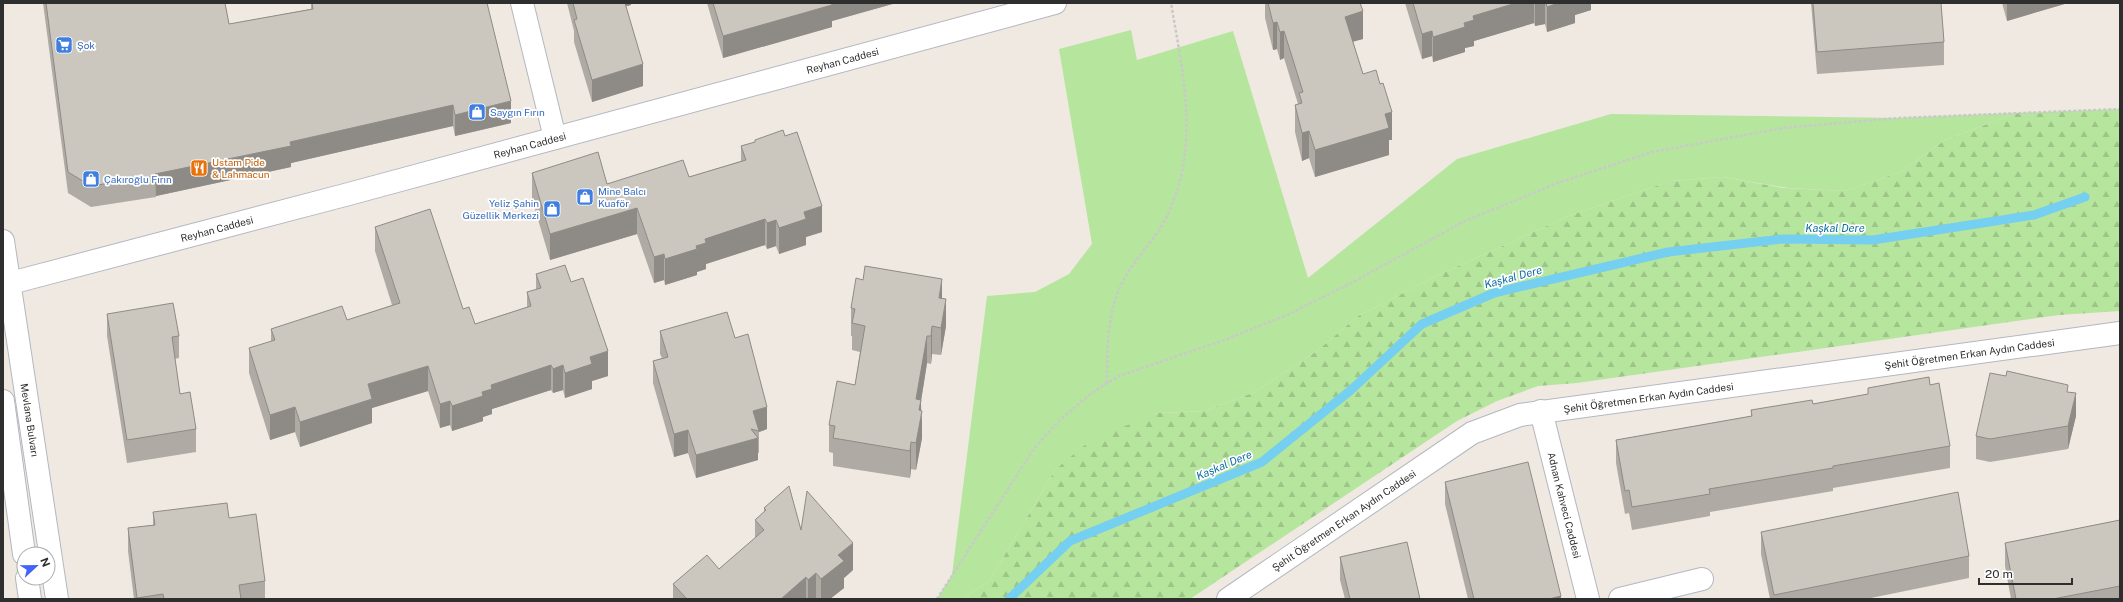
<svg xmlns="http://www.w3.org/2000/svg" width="2123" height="602" viewBox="0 0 2123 602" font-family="'Public Sans',sans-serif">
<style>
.grass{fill:#b6e59e}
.forest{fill:url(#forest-firs)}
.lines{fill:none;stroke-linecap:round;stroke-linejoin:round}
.stream{stroke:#75cff0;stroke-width:9}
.minor-casing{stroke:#b4b7c1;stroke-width:24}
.path{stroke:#c9c9c9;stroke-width:2.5;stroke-dasharray:3 2;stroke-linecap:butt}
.minor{stroke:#fff;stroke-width:22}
.wall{fill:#afaba4}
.shaded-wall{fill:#8e8b86}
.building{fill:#cbc7bf;stroke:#8e8b86}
.labels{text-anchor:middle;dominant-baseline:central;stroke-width:3.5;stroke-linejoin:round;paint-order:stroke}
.shop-label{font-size:10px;fill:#366cbe;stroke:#fff;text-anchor:start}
.street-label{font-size:10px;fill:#2e2e2e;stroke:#fff}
.food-label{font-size:10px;fill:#c56008;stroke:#fff;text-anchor:start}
.water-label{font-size:11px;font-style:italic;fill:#0d6fa3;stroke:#fff}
</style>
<defs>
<pattern id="forest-firs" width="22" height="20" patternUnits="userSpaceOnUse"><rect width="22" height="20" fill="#b6e59e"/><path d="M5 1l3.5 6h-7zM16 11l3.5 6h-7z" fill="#9dc588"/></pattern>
</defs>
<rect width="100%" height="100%" fill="#efe9e1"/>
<path class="grass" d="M 1131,30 L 1137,60 L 1233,31 L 1308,278 L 1457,159 L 1611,114 L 1898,118 L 2017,113 L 1945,140 L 1900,172 L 1846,191 L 1788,188 L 1723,177 L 1671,181 L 1571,215 L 1443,273 L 1358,316 L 1317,351 L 1255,392 L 1205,411 L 1158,413 L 1055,470 L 990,580 L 963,599 L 937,599 L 952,575 L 987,296 L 1035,292 L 1069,274 L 1092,244 L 1059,49 Z"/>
<path class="forest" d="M 2120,109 L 2120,311 L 2059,315 L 1577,383 L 1538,386 L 1497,401 L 1457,421 L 1190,599 L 963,599 L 990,580 L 1055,470 L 1092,439 L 1158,413 L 1205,411 L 1255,392 L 1317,351 L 1358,316 L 1443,273 L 1571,215 L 1671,181 L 1723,177 L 1784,188 L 1846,191 L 1900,172 L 1945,140 L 2017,113 Z"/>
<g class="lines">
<path class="stream" d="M 1009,599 L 1070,541 L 1262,462 L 1351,390 L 1422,324 L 1494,293 L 1668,252 L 1783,239 L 1873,240 L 2034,215 L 2085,197"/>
<defs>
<g id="minor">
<path d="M 522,3 L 555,138"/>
<path id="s1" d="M 3,241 L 57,599"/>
<path id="s2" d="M 3,285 L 345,195 L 1055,3"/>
<path d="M 3,401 L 24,554"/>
<path id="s3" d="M 1541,411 L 1588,599"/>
<path d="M 27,578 L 30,599"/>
<path id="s4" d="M 1228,599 L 1472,433 L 1520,415 L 2120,333"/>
<path d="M 1620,599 L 1702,579"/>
</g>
</defs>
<use href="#minor" class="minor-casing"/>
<path class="path" d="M 1107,383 C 1107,347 1107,309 1125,277 C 1137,257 1154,240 1165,220 C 1171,208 1178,190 1181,177 C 1194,116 1181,63 1171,3
M 937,599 L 1035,447 L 1060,420 L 1093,392 L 1119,376 L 1227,339 L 1285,316 L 1353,282 L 1465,221 L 1555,184 L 1652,152 L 1783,128 L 1898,118 L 2120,109"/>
<use href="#minor" class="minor"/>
</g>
<path class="wall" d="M 43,3 L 225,3 L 229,24 L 311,9 L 311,3 L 487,3 L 511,123 L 455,136 L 453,126 L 291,163 L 291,167 L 156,196 L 156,197 L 91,207 L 68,193 Z
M 567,3 L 631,3 L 631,5 L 626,6 L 643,86 L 592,102 L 574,42 L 574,31 Z
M 707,3 L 896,3 L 832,21 L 832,27 L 723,58 Z
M 1265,3 L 1360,3 L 1363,39 L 1353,41 L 1363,74 L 1392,140 L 1389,140 L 1389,155 L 1315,177 L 1309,158 L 1302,161 L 1295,132 L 1295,105 L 1298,104 L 1284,58 L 1280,60 L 1277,49 L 1273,50 L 1265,18 Z
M 1405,3 L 1591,3 L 1591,10 L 1575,15 L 1575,23 L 1547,32 L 1545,24 L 1535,26 L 1534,23 L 1474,41 L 1474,46 L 1465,48 L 1465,52 L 1433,62 L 1432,56 L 1422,59 Z
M 1811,3 L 1941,3 L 1944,42 L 1944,65 L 1817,74 Z
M 2002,3 L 2068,3 L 2007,21 Z
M 755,140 L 822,232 L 806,237 L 806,245 L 779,254 L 776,246 L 767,249 L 765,245 L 706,264 L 706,269 L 697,272 L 697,275 L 665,285 L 664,280 L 654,283 L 637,234 L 550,260 L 532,199 L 532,173 L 607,184 L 689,177 L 741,161 L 741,146 L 755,142 Z
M 375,227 L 463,309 L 475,324 L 527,307 L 527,292 L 536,290 L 536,274 L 571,282 L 608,376 L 592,381 L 592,389 L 565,398 L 563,390 L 553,393 L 551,390 L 492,409 L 492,414 L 483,417 L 483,421 L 452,431 L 450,425 L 440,428 L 428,391 L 372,408 L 372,423 L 300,447 L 295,432 L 270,440 L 249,373 L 249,348 L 271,342 L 271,329 L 347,320 L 392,305 L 375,251 Z
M 942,299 L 946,326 L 941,355 L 932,354 L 931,364 L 927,363 L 921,401 L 922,438 L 916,470 L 911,469 L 910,478 L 833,466 L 833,453 L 829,452 L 829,425 L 855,385 L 860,352 L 852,350 L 852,336 L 851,336 L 851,308 Z
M 107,314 L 179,336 L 179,358 L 175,359 L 180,394 L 196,429 L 196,452 L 127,463 L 107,336 Z
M 660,331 L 735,338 L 767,429 L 759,432 L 759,453 L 758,453 L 758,460 L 696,478 L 688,453 L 674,457 L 653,383 L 653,361 L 662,358 L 660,354 Z
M 1930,385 L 1950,446 L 1950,468 L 1833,488 L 1833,491 L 1710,512 L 1710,516 L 1632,530 L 1629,513 L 1625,514 L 1616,463 L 1616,440 L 1751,416 L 1751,410 L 1813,404 L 1868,394 L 1868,388 Z
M 2068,392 L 2076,416 L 2068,449 L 1990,462 L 1976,459 L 1976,436 Z
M 1445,482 L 1561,599 L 1468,599 L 1445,504 Z
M 764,508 L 801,530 L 853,570 L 844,578 L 844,588 L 830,599 L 673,599 L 673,584 L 719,569 L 755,538 L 755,520 L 764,512 Z
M 153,512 L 229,518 L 265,581 L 265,599 L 134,599 L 128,551 L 128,528 L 153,525 Z
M 2120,520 L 2120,599 L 2011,599 L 2005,566 L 2005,543 Z
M 1761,532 L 1969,556 L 1969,578 L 1866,599 L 1770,599 L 1761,554 Z
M 1340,557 L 1420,599 L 1345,599 L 1340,580 Z"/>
<path class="shaded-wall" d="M 619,3 L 631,3 L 631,5 L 619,8 Z
M 830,3 L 896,3 L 832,21 L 832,27 L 723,58 L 723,36 Z
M 1516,3 L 1534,3 L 1534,23 L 1474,41 L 1474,46 L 1465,48 L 1465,52 L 1433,62 L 1433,37 L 1464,23 L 1473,16 Z
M 1535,3 L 1545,3 L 1545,24 L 1535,26 Z
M 1558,3 L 1591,3 L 1591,10 L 1575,15 L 1575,23 L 1547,32 L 1547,7 Z
M 2007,3 L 2068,3 L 2007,21 Z
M 1363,11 L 1363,39 L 1345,44 L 1345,17 Z
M 1277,22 L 1277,49 L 1273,50 L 1273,23 Z
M 1284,31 L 1284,58 L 1280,60 L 1280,32 Z
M 1432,31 L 1432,56 L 1422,59 L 1422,34 Z
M 643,64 L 643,86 L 592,102 L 592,80 Z
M 511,101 L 511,123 L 455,136 L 455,115 Z
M 453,105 L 453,126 L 291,163 L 291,167 L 156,196 L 155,174 L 290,142 Z
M 1392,112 L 1392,140 L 1389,140 L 1389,155 L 1315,177 L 1315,150 L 1385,114 Z
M 1309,131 L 1309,158 L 1302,161 L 1302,133 Z
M 822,206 L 822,232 L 806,237 L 806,245 L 779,254 L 779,228 L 804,212 Z
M 637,208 L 637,234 L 550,260 L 550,234 Z
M 765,219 L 765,245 L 706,264 L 706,269 L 697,272 L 697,275 L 665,285 L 665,259 L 696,246 L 705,239 Z
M 776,220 L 776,246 L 767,249 L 767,223 Z
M 664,254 L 664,280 L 654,283 L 654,257 Z
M 942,279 L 942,306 L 939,298 Z
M 946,299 L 946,326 L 941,355 L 941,328 Z
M 932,326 L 932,354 L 931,364 L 931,336 Z
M 927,336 L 927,363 L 921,401 L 921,421 L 922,411 L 922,438 L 916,470 L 916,399 Z
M 608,351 L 608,376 L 592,381 L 592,389 L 565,398 L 565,373 L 590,357 Z
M 551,365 L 551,390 L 492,409 L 492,414 L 483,417 L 483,421 L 452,431 L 452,406 L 482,392 L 491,385 Z
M 563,365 L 563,390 L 553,393 L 553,369 Z
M 428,366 L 428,391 L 372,408 L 372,423 L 300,447 L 300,422 L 368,384 Z
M 2076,393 L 2076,416 L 2068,449 L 2068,426 Z
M 450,401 L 450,425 L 440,428 L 440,404 Z
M 295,407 L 295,432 L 270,440 L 270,415 Z
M 767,407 L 767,429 L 759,432 L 753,411 Z
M 688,430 L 688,453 L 674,457 L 674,434 Z
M 758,438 L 758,460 L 696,478 L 696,455 Z
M 911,442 L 911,469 L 910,478 L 910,451 Z
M 853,543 L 853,570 L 844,578 L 844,588 L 830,599 L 821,599 L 821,579 L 838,555 Z
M 816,573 L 816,599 L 808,599 L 808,580 Z
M 806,577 L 806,599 L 781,599 Z
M 1561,596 L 1561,599 L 1549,599 Z"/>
<path class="building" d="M 46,3 L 225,3 L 229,24 L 313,9 L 312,3 L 487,3 L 511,101 L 455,115 L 453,105 L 290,142 L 291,146 L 155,174 L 156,176 L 91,186 L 68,172 Z
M 573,3 L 625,3 L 643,64 L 592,80 L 574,20 L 577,19 Z
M 713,3 L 831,3 L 832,5 L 723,36 Z
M 1268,3 L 1360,3 L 1363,11 L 1345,17 L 1363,74 L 1376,70 L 1380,84 L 1383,83 L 1392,112 L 1385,114 L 1389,128 L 1315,150 L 1309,131 L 1302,133 L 1295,105 L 1302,103 L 1299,93 L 1303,92 L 1284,31 L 1280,32 L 1277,22 L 1273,23 Z
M 1413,3 L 1516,3 L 1473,16 L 1474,20 L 1464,23 L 1465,27 L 1433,37 L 1432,31 L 1422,34 Z
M 1546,3 L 1558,3 L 1547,7 Z
M 1813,3 L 1941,3 L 1944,42 L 1817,52 Z
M 783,130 L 785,136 L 797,132 L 822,206 L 804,212 L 806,219 L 779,228 L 776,220 L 767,223 L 765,219 L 705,239 L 706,243 L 696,246 L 697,249 L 665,259 L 664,254 L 654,257 L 637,208 L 550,234 L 532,173 L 598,152 L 607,184 L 683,160 L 689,177 L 746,160 L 741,146 L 755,142 L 755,140 Z
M 430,209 L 463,309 L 469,307 L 475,324 L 531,306 L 527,292 L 541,288 L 536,274 L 565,265 L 571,282 L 583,278 L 608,351 L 590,357 L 592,364 L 565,373 L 563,365 L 553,369 L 551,365 L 491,385 L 492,389 L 482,392 L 483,396 L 452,406 L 450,401 L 440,404 L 428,366 L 368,384 L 372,399 L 300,422 L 295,407 L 270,415 L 249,348 L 275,340 L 271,329 L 342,306 L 347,320 L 400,303 L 375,227 Z
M 865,266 L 942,279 L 939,298 L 946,299 L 941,328 L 932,326 L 931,336 L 927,336 L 916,399 L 921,400 L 919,410 L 922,411 L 916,443 L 911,442 L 910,451 L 833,438 L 835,426 L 829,425 L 837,381 L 855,385 L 865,326 L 852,323 L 855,309 L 851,308 L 856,278 L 863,280 Z
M 173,303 L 179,336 L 172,337 L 180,394 L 190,392 L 196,429 L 127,440 L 107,314 Z
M 727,312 L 735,338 L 748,334 L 767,407 L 753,411 L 759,431 L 751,429 L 758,438 L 696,455 L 688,430 L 674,434 L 653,361 L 668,357 L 660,331 Z
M 2007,371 L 2068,385 L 2067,392 L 2076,393 L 2068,426 L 1990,439 L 1976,436 L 1990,373 L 2006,376 Z
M 1929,377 L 1930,385 L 1939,383 L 1950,446 L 1833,466 L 1833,468 L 1709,489 L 1710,494 L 1632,507 L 1629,490 L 1625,491 L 1616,440 L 1752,416 L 1751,410 L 1812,400 L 1813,404 L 1868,394 L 1868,388 Z
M 1528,462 L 1561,596 L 1549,599 L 1474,599 L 1445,482 Z
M 789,486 L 801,530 L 807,491 L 853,543 L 838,555 L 844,561 L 821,579 L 816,573 L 808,580 L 806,577 L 781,599 L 686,599 L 687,599 L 673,584 L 707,555 L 719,569 L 764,530 L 755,520 L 766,510 L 764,508 Z
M 1958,492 L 1969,556 L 1774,595 L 1761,532 Z
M 227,503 L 229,518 L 256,514 L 265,581 L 239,585 L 241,599 L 164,599 L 163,594 L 137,598 L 128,528 L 155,525 L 153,512 Z
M 2120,520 L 2120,586 L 2053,599 L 2016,599 L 2005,543 Z
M 1407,542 L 1420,599 L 1350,599 L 1340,557 Z"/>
<defs>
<symbol id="supermarket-square" viewBox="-11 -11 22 22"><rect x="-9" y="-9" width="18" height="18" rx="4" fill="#3f7fe0" stroke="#fff"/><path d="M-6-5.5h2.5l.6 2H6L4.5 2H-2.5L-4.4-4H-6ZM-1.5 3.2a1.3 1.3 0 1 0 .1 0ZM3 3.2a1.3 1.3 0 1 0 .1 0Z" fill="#fff"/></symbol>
<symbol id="shop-square" viewBox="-11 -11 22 22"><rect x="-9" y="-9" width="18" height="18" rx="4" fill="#3f7fe0" stroke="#fff"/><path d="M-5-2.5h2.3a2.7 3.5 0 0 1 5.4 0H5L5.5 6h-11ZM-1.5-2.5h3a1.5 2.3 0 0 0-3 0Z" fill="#fff"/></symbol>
<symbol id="restaurant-square" viewBox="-11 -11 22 22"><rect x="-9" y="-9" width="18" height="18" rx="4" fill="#e8710a" stroke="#fff"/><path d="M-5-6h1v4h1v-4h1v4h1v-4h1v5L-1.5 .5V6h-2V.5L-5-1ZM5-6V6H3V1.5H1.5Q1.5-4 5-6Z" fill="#fff"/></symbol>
</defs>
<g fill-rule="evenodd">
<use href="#supermarket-square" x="54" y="35" width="20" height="20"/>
<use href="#shop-square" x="467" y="102" width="20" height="20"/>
<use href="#restaurant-square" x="189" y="158" width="20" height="20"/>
<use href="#shop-square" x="81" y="169" width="20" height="20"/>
<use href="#shop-square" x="575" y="187" width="20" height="20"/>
<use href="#shop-square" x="542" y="199" width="20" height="20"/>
</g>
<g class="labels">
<g class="shop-label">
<text x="77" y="45">Şok</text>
<text x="490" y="112">Saygın Fırın</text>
<text x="104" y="179">Çakıroğlu Fırın</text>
<text x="598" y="191">Mine Balcı<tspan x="598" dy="12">Kuaför</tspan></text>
<text x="539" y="203" text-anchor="end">Yeliz Şahin<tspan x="539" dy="12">Güzellik Merkezi</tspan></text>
</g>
<g class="street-label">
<text stroke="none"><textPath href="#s2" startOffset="869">Reyhan Caddesi</textPath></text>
<text stroke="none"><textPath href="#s2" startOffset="545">Reyhan Caddesi</textPath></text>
<text stroke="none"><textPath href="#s2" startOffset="221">Reyhan Caddesi</textPath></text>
<text stroke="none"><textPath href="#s4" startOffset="800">Şehit Öğretmen Erkan Aydın Caddesi</textPath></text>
<text stroke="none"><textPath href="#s4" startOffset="476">Şehit Öğretmen Erkan Aydın Caddesi</textPath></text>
<text stroke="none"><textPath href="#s1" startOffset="181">Mevlana Bulvarı</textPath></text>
<text stroke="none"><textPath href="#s3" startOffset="97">Adnan Kahveci Caddesi</textPath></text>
<text stroke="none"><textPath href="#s4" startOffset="140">Şehit Öğretmen Erkan Aydın Caddesi</textPath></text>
</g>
<g class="food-label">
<text x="212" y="162">Ustam Pide<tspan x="212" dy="12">&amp; Lahmacun</tspan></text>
</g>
<g class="water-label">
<text x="1835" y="228">Kaşkal Dere</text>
<text transform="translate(1513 277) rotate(-15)">Kaşkal Dere</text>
<text transform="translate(1224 465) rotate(-23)">Kaşkal Dere</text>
</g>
</g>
<rect width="2123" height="602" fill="none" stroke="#2e2e2e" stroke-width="8"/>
<g transform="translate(36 566) rotate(68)"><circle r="19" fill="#ffffff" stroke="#ababab"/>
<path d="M0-3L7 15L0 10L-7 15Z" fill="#4264fb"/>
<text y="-6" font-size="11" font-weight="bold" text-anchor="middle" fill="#2e2e2e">N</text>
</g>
<path d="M1979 578v6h93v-6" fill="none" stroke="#2e2e2e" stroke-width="2"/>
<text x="1985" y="578" font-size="12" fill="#2e2e2e" stroke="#ffffff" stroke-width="3" paint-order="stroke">20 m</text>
</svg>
